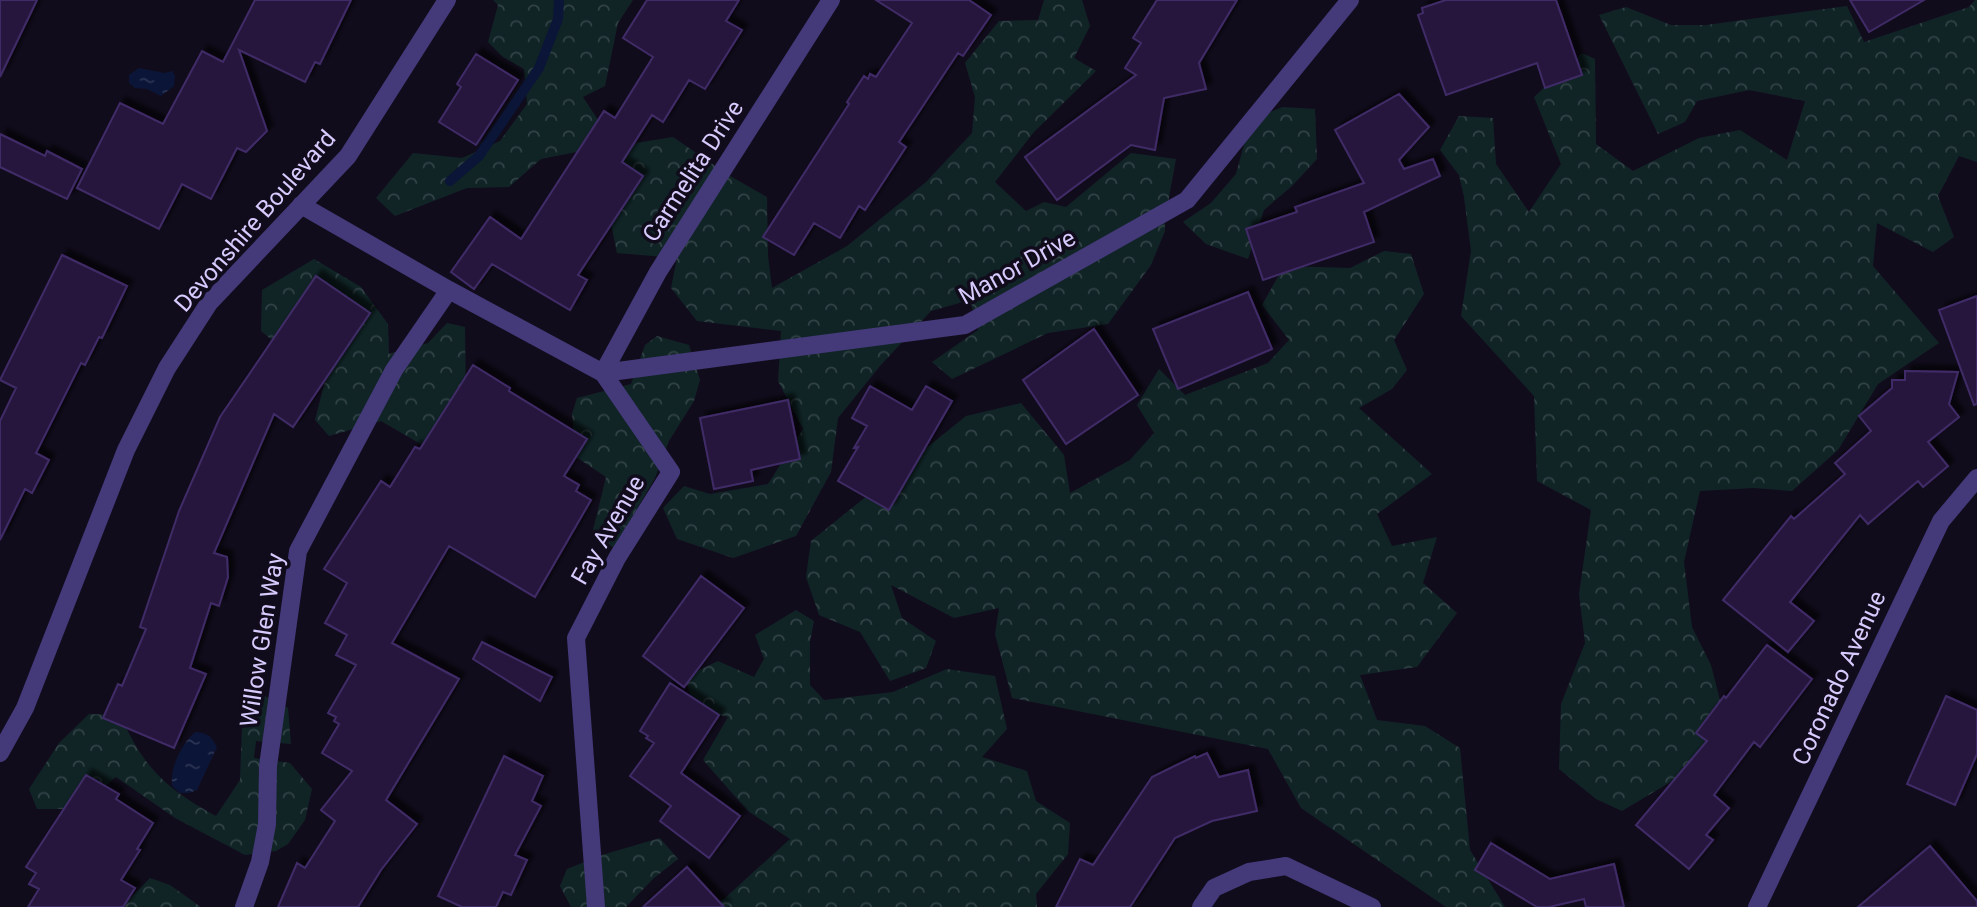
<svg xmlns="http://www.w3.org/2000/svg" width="1977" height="907" viewBox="0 0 1977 907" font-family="Roboto,sans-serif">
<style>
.forest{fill:url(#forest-crowns)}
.water{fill:url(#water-ripples)}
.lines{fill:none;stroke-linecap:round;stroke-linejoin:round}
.stream{stroke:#0b1537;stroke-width:10}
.building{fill:#25193c;stroke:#402c67;stroke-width:2;filter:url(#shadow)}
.minor{stroke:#443979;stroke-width:18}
.labels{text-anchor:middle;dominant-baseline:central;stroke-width:7;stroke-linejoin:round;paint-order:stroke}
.street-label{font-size:24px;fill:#d7cafd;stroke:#110c1c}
</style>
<defs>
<pattern id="forest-crowns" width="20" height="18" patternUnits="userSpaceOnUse" patternTransform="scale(1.75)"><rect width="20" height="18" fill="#102426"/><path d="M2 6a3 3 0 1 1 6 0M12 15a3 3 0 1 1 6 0" fill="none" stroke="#324246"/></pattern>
<pattern id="water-ripples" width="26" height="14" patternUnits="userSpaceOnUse" patternTransform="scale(1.75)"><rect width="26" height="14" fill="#0b1537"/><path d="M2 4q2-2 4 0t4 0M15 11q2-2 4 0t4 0" fill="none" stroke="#2e3655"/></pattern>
<filter id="shadow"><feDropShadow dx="6" dy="-6" stdDeviation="2" flood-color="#0009"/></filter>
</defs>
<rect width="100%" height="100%" fill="#110c1c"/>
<path class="forest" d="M 493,0 L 633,0 L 618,23 L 605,86 L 583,97 L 602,126 L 597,148 L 541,159 L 509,187 L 467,188 L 395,216 L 376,198 L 413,153 L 462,158 L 500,141 L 527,104 L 524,69 L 503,57 L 488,42 L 498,5 Z
M 1044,0 L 1082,0 L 1090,26 L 1074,58 L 1096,71 L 1034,132 L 995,182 L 1026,211 L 1044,202 L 1066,207 L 1131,153 L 1176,159 L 1165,219 L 1165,231 L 1151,265 L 1108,324 L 1048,333 L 952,379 L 932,362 L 978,330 L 970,300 L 931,311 L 880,366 L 838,418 L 831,472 L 796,536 L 733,558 L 677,539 L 663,508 L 684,486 L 710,494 L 768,484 L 803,429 L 778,381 L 781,331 L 697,321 L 671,288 L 677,258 L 617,253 L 605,195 L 630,144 L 673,137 L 730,176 L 767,197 L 768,256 L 772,288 L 847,246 L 926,182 L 972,133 L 975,97 L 965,63 L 999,21 L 1038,20 Z
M 1975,0 L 1977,0 L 1977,162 L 1959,156 L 1938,196 L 1954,237 L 1933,252 L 1877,223 L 1873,266 L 1939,343 L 1878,384 L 1838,450 L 1792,491 L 1754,488 L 1700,491 L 1684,562 L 1692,627 L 1711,665 L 1724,716 L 1704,762 L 1622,811 L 1596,799 L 1559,769 L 1561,704 L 1585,643 L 1579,594 L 1591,510 L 1537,481 L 1534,396 L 1461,316 L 1471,251 L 1464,197 L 1459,175 L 1440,150 L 1459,116 L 1493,118 L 1496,164 L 1529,212 L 1561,164 L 1534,97 L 1582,53 L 1595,59 L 1596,144 L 1633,171 L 1699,138 L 1740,130 L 1787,160 L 1805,101 L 1749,90 L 1697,101 L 1685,122 L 1658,134 L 1599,15 L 1626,7 L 1671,25 L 1706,25 L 1847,6 L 1864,42 L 1969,7 Z
M 1283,107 L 1315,109 L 1317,159 L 1292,186 L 1264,210 L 1248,259 L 1206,244 L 1183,222 L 1211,203 L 1236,174 L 1251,119 Z
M 1384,251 L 1411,254 L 1424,294 L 1394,340 L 1407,370 L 1392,389 L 1359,408 L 1432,474 L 1377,514 L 1392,546 L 1437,537 L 1423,583 L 1457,613 L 1417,667 L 1360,675 L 1377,720 L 1425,726 L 1460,748 L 1470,850 L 1505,907 L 1446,907 L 1301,808 L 1268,749 L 1012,698 L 995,634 L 999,608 L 954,618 L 891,585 L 902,618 L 936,641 L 926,668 L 890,681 L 860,632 L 819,615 L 806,577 L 811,541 L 966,416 L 1021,403 L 1064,455 L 1070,493 L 1130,460 L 1154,433 L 1137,405 L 1159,369 L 1185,395 L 1268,363 L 1289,340 L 1262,305 L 1284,266 L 1350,268 Z
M 314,259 L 361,287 L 388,324 L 389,354 L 428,343 L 447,323 L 465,327 L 466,399 L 436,453 L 381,421 L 329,436 L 315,420 L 332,353 L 294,358 L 261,331 L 262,290 Z
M 657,336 L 689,345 L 700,380 L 694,401 L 669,441 L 655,478 L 614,548 L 592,534 L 606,477 L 576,457 L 572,414 L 577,398 L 631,384 L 645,345 Z
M 796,610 L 814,621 L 810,642 L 810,685 L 824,700 L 893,692 L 947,669 L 995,676 L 1007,729 L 982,757 L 1027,771 L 1036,801 L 1070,823 L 1068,854 L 1036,894 L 1037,907 L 715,907 L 790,839 L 748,811 L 703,760 L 728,717 L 694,709 L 685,677 L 718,661 L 754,677 L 764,659 L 755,635 Z
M 259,693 L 288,708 L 291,744 L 256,741 L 254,758 L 290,763 L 312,789 L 305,820 L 288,844 L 276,851 L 245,855 L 175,818 L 116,777 L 79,809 L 37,809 L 29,789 L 59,743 L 89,714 L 120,715 C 144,768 165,788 216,816 L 240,780 L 242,727 Z
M 660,838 L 678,859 L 654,878 L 626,907 L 571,907 L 560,886 L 567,869 L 602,855 Z
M 150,878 L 170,885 L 201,907 L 122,907 Z"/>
<path class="water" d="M 139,68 L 165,73 L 172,71 L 175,76 L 174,86 L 161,96 L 147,89 L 135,88 L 129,83 L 129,75 Z
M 195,732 C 208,733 211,736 217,747 L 197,790 L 189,793 L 180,793 L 172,786 C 170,767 181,745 195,732 Z"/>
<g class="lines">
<path class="stream" d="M 450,181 L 479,156 L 539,68 L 558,19 L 559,0"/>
</g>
<path class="building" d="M 0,0 L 37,0 L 0,77 Z
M 255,0 L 351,0 L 320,64 L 315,62 L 305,82 L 239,50 L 267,131 L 246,152 L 237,148 L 211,199 L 182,184 L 159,229 L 77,188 L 120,103 L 163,124 L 202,51 L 223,62 Z
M 647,0 L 739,0 L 726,21 L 742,30 L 705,89 L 689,80 L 663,122 L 652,115 L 622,162 L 643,176 L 578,275 L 587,280 L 570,310 L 492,264 L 474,289 L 451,272 L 490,217 L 521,239 L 604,111 L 615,118 L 653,57 L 623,38 Z
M 876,0 L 969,0 L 991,15 L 963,56 L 958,53 L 899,142 L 906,147 L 865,210 L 859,206 L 840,238 L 814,223 L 794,255 L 763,237 L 849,104 L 847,102 L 864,76 L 868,79 L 870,74 L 876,77 L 912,23 Z
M 1157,0 L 1237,0 L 1199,63 L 1206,89 L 1164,98 L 1155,150 L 1131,145 L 1057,200 L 1025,157 L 1136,75 L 1125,68 L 1141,43 L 1133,38 Z
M 1446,0 L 1556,0 L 1582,75 L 1545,88 L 1537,63 L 1446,95 L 1418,15 L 1423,13 L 1422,8 Z
M 1850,0 L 1924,0 L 1869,32 Z
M 476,54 L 518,80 L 476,145 L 439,122 L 461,87 L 457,84 Z
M 1399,94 L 1429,127 L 1399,160 L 1404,169 L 1433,159 L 1440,176 L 1364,212 L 1374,242 L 1263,280 L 1246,229 L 1297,212 L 1295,207 L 1364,183 L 1335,130 Z
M 0,134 L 45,156 L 47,151 L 82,169 L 67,199 L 0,167 Z
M 62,255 L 127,286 L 102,338 L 99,337 L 85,365 L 81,363 L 36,453 L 49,460 L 32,493 L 25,489 L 0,540 L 0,421 L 16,388 L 0,380 Z
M 316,276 L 370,313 L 293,427 L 274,414 L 214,553 L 227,557 L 228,577 L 219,606 L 211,603 L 190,668 L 206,674 L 174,748 L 103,718 L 118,684 L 122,686 L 146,629 L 140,627 L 179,511 L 220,417 Z
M 1248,292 L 1272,349 L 1178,389 L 1153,329 Z
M 1977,296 L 1977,404 L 1974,405 L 1939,310 Z
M 1094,329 L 1138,395 L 1066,444 L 1023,380 Z
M 473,365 L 510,388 L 509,391 L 587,439 L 564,476 L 579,485 L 576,491 L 591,500 L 535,597 L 449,546 L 392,643 L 459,679 L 386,800 L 417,824 L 381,870 L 358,907 L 278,907 L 297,863 L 305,868 L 335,821 L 321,810 L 352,771 L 322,753 L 339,724 L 334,721 L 336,717 L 328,713 L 356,665 L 336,655 L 347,635 L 325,623 L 347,583 L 324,569 L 381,481 L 390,487 L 415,447 L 420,449 Z
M 1905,371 L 1958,372 L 1949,404 L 1959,417 L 1928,442 L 1948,466 L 1923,487 L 1918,481 L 1868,524 L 1860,515 L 1790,602 L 1814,621 L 1788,652 L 1723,600 L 1791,516 L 1794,519 L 1845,474 L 1835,463 L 1871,431 L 1859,416 L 1892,388 L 1892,380 L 1905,380 Z
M 870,386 L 912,410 L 926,386 L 952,401 L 889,510 L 838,481 L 858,447 L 854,448 L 867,426 L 852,418 Z
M 788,400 L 800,459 L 751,470 L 753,481 L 714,489 L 700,418 Z
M 701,576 L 744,608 L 684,687 L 643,656 Z
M 482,642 L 552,677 L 540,701 L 473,659 Z
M 1767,645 L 1812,679 L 1760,747 L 1754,742 L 1714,795 L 1729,808 L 1706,835 L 1713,840 L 1689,869 L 1636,825 L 1707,741 L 1696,733 L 1724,696 L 1726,698 Z
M 670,683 L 719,715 L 681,773 L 740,816 L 709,858 L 660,821 L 671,806 L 630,776 L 654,743 L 646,738 L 648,736 L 640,731 Z
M 1946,696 L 1977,710 L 1977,754 L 1955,805 L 1907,784 Z
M 1207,753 L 1219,777 L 1248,770 L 1257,811 L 1212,821 L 1175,838 L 1130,907 L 1056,907 L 1080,859 L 1093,865 L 1152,777 L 1195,756 L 1196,758 Z
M 504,756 L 543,776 L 532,801 L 541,806 L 515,855 L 527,860 L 511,895 L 503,892 L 496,907 L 462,907 L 438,896 Z
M 86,775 L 119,794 L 116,799 L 153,823 L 137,849 L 140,850 L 121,880 L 135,888 L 123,907 L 28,907 L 39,889 L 29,884 L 36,873 L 26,867 Z
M 1491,843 L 1550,879 L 1614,864 L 1624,907 L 1586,907 L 1584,899 L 1549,907 L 1537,907 L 1475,870 Z
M 1930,846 L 1977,901 L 1977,907 L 1858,907 Z
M 687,867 L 724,907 L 643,907 Z"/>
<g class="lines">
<path class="minor" d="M 301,205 L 449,290 L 603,373 L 671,472 L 617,558 L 576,638 L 596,907
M 603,373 L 965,325 L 1187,200 L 1350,0
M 603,373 L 658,272 L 831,0
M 0,753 L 25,708 L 126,450 L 167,368 L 209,303 L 348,156 L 447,0
M 244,907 L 260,862 L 267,824 L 268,766 L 298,551 L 394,370 L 449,290
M 1201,907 L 1214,888 L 1249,872 L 1286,866 L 1372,907
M 1757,907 L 1941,521 L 1977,478"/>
</g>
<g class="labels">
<g class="street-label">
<text transform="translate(693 171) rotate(-57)">Carmelita Drive</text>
<text transform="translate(255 221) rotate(-49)">Devonshire Boulevard</text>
<text transform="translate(1017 267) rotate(-29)">Manor Drive</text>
<text transform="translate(608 530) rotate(-60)">Fay Avenue</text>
<text transform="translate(262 640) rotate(-81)">Willow Glen Way</text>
<text transform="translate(1839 678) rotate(-65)">Coronado Avenue</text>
</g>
</g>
</svg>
